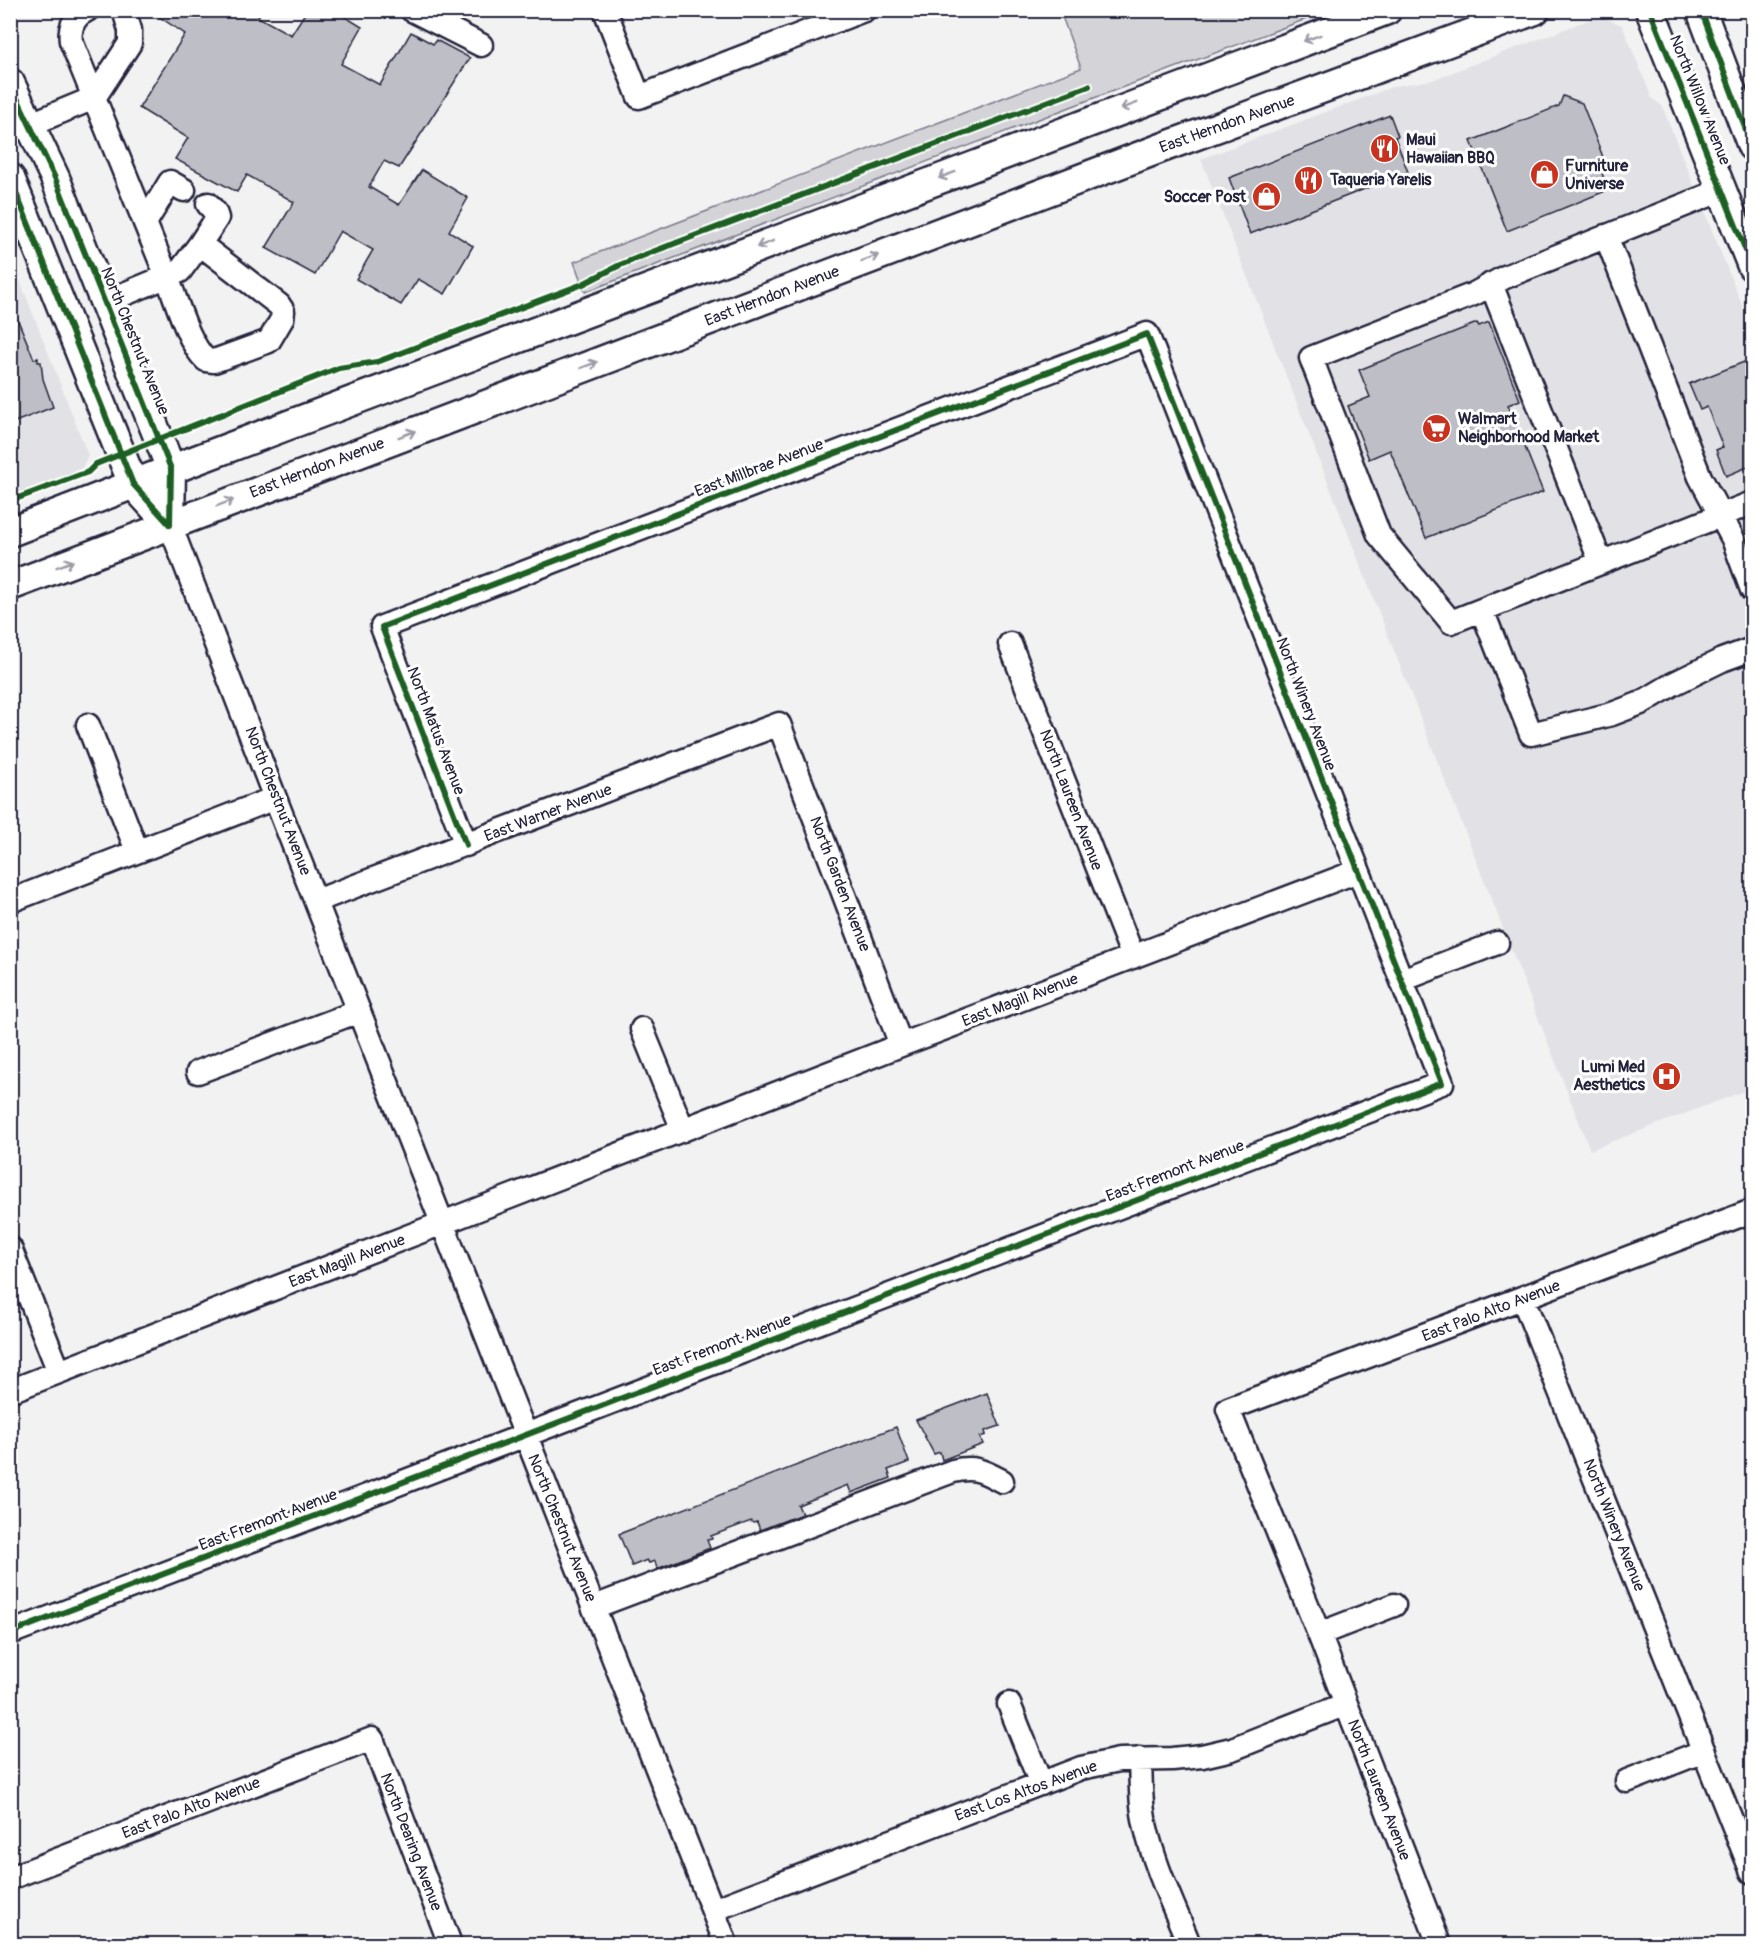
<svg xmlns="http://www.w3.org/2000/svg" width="1763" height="1955" viewBox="0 0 1763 1955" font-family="Pangolin,sans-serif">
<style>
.built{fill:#e2e2e6}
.green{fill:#d3d3d8;stroke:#7a7a8a;stroke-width:1.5}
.building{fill:#bebec6;stroke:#22223b;stroke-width:1.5}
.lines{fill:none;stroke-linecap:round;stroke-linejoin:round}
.minor-casing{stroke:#22223b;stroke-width:27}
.major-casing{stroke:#22223b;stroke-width:33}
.minor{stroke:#fff;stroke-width:22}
.major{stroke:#fff;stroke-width:28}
.cycleway-casing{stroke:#fff;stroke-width:10}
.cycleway{stroke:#1b5e20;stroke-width:6}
.oneway{stroke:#9c9ca7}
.labels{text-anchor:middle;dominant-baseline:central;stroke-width:6;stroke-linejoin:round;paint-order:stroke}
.street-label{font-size:16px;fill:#22223b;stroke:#fff}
.poi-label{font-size:16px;font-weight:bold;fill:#22223b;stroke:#fff;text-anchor:start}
</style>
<rect width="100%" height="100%" fill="#f2f2f3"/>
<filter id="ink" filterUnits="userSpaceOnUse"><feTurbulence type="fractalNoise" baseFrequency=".0167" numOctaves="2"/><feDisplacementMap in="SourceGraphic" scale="12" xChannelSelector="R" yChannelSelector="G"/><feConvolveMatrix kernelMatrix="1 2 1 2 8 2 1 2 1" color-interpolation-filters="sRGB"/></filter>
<g filter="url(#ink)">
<path class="built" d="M 1599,16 L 1622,25 L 1652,98 L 1662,106 L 1752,330 L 1752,1088 L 1590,1150 L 1201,159 L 1395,86 L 1432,80 Z
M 10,255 L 88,455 L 82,468 L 11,496 Z"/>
<path class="green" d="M 1060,11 L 1328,11 L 1094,98 L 585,292 L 574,262 L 1081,68 Z"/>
<path class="building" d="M 149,10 L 262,10 L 258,17 L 291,35 L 307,10 L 334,10 L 362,27 L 341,64 L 380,85 L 411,32 L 433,44 L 436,40 L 470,58 L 399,168 L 384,161 L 369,187 L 399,205 L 422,170 L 468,198 L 449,231 L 473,246 L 445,294 L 418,279 L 401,305 L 356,279 L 373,250 L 340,231 L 315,275 L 266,248 L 294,202 L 247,175 L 237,192 L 175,159 L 188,138 L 139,108 L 185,34 Z
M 1563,96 L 1582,103 L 1603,157 L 1597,159 L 1608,190 L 1507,231 L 1471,141 L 1559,106 Z
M 1390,115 L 1398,136 L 1395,137 L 1408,172 L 1250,234 L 1229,178 Z
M 10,301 L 34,359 L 38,358 L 38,362 L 41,362 L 43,379 L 53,407 L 10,424 Z
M 1489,322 L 1520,400 L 1508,405 L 1543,492 L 1426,538 L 1390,450 L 1369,459 L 1348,406 L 1370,397 L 1359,370 L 1477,323 L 1479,326 Z
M 1749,360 L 1752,368 L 1752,465 L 1726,476 L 1716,450 L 1723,447 L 1707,407 L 1700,410 L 1689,384 Z
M 987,1393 L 1000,1426 L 985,1431 L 986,1435 L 980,1437 L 983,1444 L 942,1460 L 940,1452 L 934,1454 L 916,1420 Z
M 896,1427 L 909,1462 L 888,1470 L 891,1478 L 851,1493 L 848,1485 L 798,1505 L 802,1514 L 760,1530 L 757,1522 L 753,1523 L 751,1521 L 711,1536 L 712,1539 L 707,1540 L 710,1548 L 657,1569 L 655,1561 L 649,1563 L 647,1560 L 632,1566 L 619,1534 Z"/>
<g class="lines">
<defs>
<path id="minor" d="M 87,10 C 74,16 69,28 71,41 L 167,277 C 177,301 188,343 206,360 L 214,361 L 269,341 L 282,319 L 283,311 L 279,305 L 200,244 L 180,271 L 105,302
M 412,10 L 481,45
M 605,10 L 639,97 L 864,10
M 31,124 L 94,98 L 130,43 L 130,30 L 124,10
M 1722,190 L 1505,277 L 1474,294 L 1311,358 L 1379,535 L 1451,622 L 1752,503
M 145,223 L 170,182 L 184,190
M 1606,236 L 1700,477 L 1733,539 L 1752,590
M 200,244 L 217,218 L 215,212 L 208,204
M 1491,284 L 1601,563
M 170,525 L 275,798 L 726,1944
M 1482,610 L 1531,734 L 1612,714 L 1641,703 L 1673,684 L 1722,660 L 1752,649
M 1010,644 L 1133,957
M 88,725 L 137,851
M 10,901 L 275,798
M 316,901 L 779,724 L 901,1045
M 1402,980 L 1497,943
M 642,1029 L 683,1130
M 198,1072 L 359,1011
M 10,1248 L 59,1372
M 1523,1299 L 1752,1872
M 10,1391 L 901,1045 L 1358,871
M 594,1607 L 953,1471 C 975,1466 983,1471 1002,1481
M 10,1633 L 1442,1083 L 1147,334 L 382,627 L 466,845
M 1319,1634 L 1394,1605
M 1009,1704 L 1041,1784
M 1140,1759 C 1141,1782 1140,1805 1146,1828 C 1155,1868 1174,1906 1189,1944
M 1627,1781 L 1704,1751
M 10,1878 L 372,1739 L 450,1944
M 713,1910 L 1081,1768 L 1119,1760 L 1172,1759 L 1202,1756 L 1232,1749 L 1346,1704
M 1439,1944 L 1319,1634 L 1228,1409 L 1752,1211"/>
<path id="major" d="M 1650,10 L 1752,266
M 1701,10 L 1752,146
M 10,83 L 55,178 L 171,469 L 170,525
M 10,178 L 133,484 L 170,525
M 10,532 L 196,460 L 1387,10
M 10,586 L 1164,147 L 1535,10"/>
</defs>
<use href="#minor" class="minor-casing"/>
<use href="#major" class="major-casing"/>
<use href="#minor" class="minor"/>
<use href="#major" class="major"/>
<defs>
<path id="cycleway" d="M 1650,10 L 1752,266
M 1701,10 L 1752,146
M 10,83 L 55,178 L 171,469 L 170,525
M 10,178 L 133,484 L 170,525
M 10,501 L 88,472 L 96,464 L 339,368 L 377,362 L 583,284 L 620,265 L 647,254 L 1089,86
M 10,1633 L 1442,1083 L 1147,334 L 382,627 L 466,845"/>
</defs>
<use href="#cycleway" class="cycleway-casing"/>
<use href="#cycleway" class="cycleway"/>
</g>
<defs><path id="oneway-shaft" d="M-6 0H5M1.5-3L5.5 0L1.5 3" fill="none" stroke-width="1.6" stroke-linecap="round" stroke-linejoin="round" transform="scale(1.5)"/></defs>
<g class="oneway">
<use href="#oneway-shaft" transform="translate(1312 38) rotate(160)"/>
<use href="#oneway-shaft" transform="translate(1129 106) rotate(159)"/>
<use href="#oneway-shaft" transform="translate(947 175) rotate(159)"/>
<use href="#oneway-shaft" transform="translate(765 244) rotate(159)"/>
<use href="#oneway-shaft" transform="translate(870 258) rotate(-21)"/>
<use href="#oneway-shaft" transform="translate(589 365) rotate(-21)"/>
<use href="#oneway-shaft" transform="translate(407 434) rotate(-21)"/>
<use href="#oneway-shaft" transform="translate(225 503) rotate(-21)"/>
<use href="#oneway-shaft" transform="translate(65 564) rotate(-21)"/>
</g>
</g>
<defs>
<symbol id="restaurant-disc" viewBox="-11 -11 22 22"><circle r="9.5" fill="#c8321e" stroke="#fff"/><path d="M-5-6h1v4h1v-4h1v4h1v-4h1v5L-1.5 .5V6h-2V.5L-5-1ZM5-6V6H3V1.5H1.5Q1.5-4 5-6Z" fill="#fff"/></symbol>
<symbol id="shop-disc" viewBox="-11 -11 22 22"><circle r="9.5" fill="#c8321e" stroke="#fff"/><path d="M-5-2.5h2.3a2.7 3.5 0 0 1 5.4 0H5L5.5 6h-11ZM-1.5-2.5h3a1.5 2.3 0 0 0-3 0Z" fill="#fff"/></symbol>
<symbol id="supermarket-disc" viewBox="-11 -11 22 22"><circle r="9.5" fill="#c8321e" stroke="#fff"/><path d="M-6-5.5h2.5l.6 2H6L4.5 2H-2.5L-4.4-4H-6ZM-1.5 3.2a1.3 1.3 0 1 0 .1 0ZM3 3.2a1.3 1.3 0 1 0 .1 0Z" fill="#fff"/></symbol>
<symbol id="hospital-disc" viewBox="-11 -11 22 22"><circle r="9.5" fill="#c8321e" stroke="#fff"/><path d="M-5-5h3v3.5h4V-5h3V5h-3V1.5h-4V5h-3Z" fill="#fff"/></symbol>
</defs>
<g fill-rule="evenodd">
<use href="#restaurant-disc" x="1368" y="132" width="33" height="33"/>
<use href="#shop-disc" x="1528" y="158" width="33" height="33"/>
<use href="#restaurant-disc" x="1292" y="164" width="33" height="33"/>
<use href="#shop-disc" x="1250" y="180" width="33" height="33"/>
<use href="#supermarket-disc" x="1420" y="412" width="33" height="33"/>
<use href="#hospital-disc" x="1650" y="1060" width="33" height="33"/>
</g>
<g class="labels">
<g class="street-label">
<text transform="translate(1700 100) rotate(68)">North Willow Avenue</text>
<text transform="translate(1227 124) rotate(-20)">East Herndon Avenue</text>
<text transform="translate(772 296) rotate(-21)">East Herndon Avenue</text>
<text transform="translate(135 341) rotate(68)">North Chestnut Avenue</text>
<text transform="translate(317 468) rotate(-21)">East Herndon Avenue</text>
<text transform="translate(759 468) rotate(-21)">East Millbrae Avenue</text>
<text transform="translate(1306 704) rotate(69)">North Winery Avenue</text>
<text transform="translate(436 731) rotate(69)">North Matus Avenue</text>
<text transform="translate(1071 800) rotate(69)">North Laureen Avenue</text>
<text transform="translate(278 801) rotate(69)">North Chestnut Avenue</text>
<text transform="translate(548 813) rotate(-21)">East Warner Avenue</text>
<text transform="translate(840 884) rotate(69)">North Garden Avenue</text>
<text transform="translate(1020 1000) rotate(-21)">East Magill Avenue</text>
<text transform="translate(1175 1171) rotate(-21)">East Fremont Avenue</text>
<text transform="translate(347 1261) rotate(-21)">East Magill Avenue</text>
<text transform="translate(1491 1311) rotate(-21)">East Palo Alto Avenue</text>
<text transform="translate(722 1345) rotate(-21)">East Fremont Avenue</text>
<text transform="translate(268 1520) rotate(-21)">East Fremont Avenue</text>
<text transform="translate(1614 1525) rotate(68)">North Winery Avenue</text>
<text transform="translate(562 1528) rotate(68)">North Chestnut Avenue</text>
<text transform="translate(1379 1790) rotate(69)">North Laureen Avenue</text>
<text transform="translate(1026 1791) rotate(-20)">East Los Altos Avenue</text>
<text transform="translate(191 1808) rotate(-21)">East Palo Alto Avenue</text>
<text transform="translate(411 1842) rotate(69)">North Dearing Avenue</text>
</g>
<g class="poi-label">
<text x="1406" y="140">Maui<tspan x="1406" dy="18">Hawaiian BBQ</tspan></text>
<text x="1565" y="166">Furniture<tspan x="1565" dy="18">Universe</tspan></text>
<text x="1330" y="180">Taqueria Yarelis</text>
<text x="1246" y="197" text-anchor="end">Soccer Post</text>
<text x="1458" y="419">Walmart<tspan x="1458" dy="18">Neighborhood Market</tspan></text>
<text x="1645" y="1067" text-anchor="end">Lumi Med<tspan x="1645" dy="18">Aesthetics</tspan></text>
</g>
</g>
<rect width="1763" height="1955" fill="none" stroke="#fff" stroke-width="36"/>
<rect x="18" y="18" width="1727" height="1919" fill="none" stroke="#22223b" stroke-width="2" filter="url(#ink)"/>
</svg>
